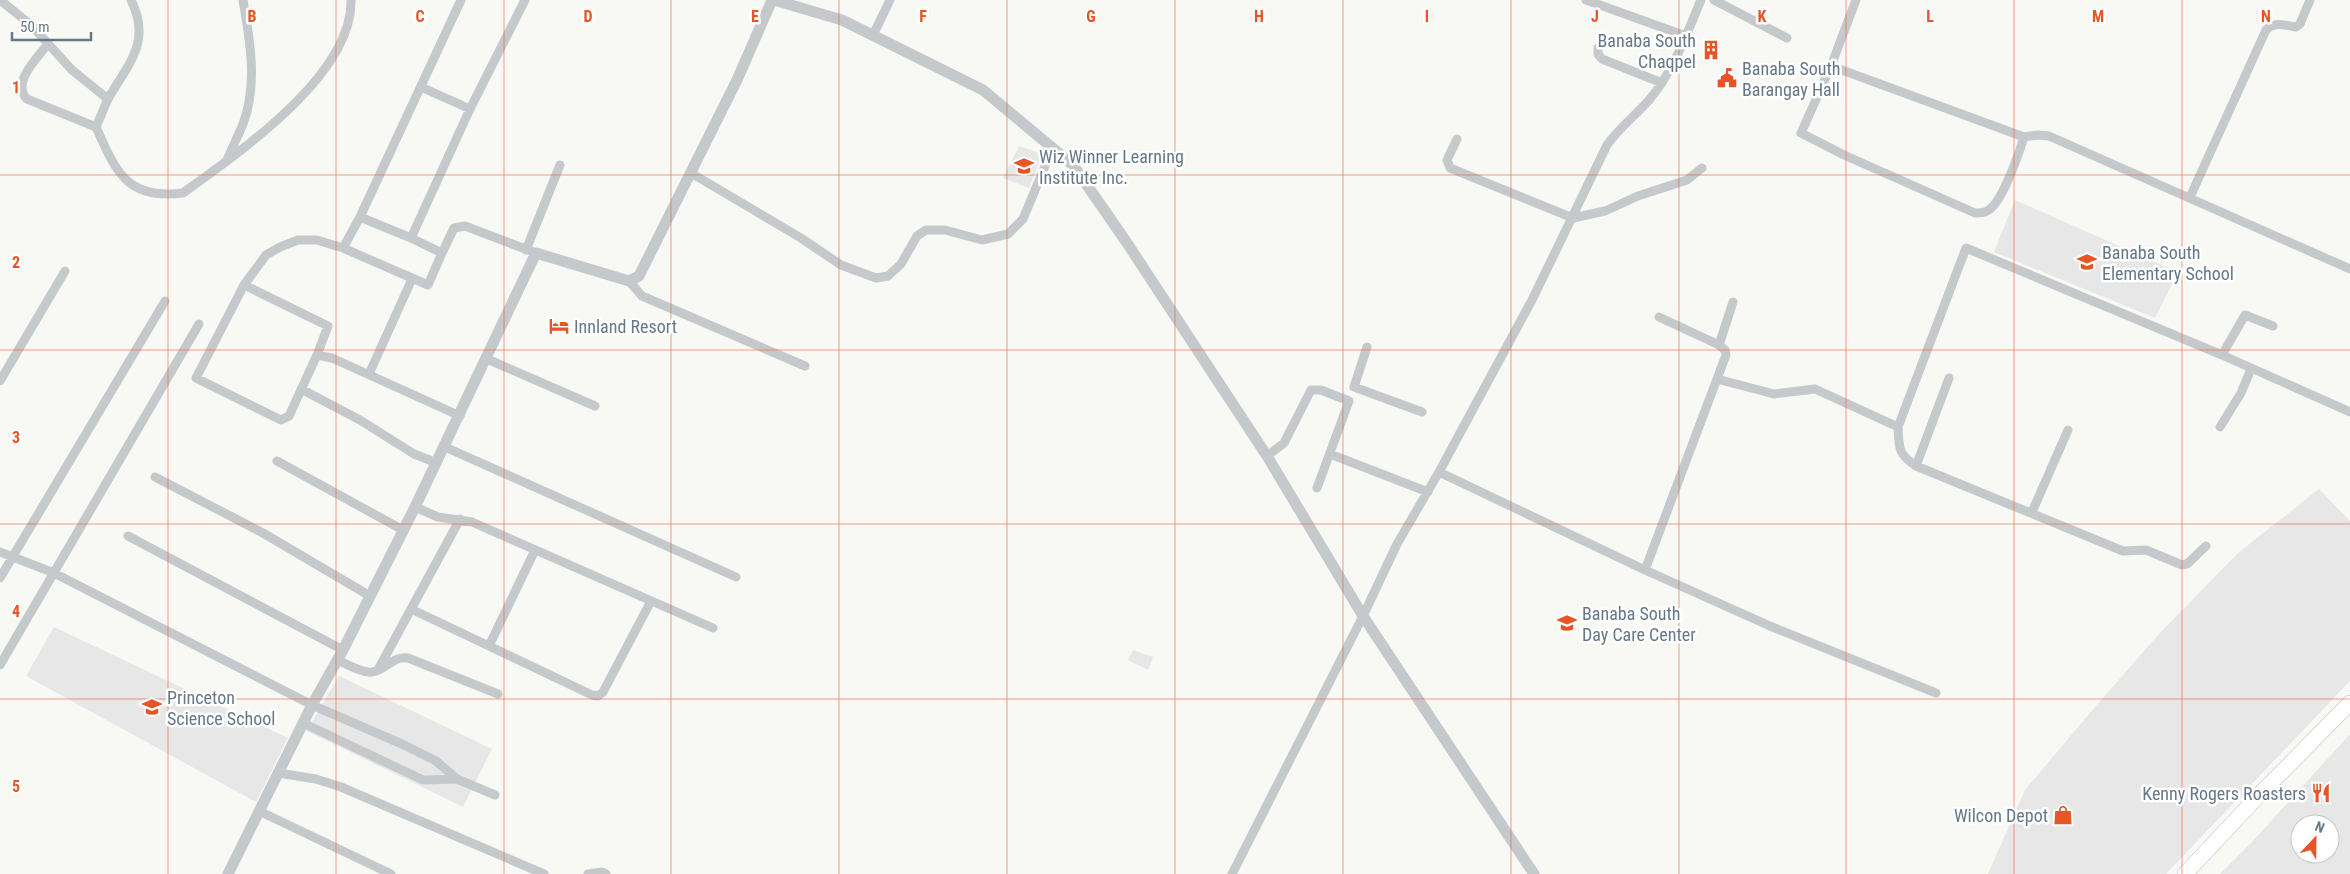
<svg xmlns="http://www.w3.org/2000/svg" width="2350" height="874" viewBox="0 0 2350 874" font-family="'Roboto Condensed',sans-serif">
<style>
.built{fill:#e6e7e6;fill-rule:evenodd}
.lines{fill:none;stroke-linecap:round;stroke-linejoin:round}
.trunk-casing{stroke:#b8bbbe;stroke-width:16}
.minor{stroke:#c5c9cc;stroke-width:9}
.tertiary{stroke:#c5c9cc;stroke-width:11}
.trunk{stroke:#fff;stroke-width:15}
.grid{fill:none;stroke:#e75426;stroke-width:1;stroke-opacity:0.55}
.labels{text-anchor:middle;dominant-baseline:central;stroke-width:5;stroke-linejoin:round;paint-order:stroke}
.poi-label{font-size:18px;fill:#667887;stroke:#fff;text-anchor:start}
.grid-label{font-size:16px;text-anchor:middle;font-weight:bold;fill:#e75426;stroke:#fff;stroke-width:5;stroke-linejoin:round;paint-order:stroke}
</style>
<rect width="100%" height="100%" fill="#f8f8f5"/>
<path class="built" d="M 1019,146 L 1042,154 L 1029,188 L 1003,178 Z
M 2015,200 L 2178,272 L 2155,318 L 1994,252 Z
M 2319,489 L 2350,521 L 2350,681 L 2166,874 L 1988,874 L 2025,790 L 2095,707 L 2158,635 L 2238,553 Z
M 54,627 L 288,738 L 256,802 L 26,676 Z
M 1133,650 L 1153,657 L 1148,670 L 1128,660 Z
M 339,676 L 492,749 L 463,807 L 307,731 Z
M 2350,734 L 2350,874 L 2220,874 L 2252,842 ZM 2300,824 L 2330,824 L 2330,854 L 2300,854 Z"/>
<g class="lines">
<defs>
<path id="trunk" d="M 2185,874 L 2260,794 L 2350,703"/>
</defs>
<use href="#trunk" class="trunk-casing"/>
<path class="minor" d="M 0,0 L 31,25 L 72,70 L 108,99 L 96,127 L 27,99 C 11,83 37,58 48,44
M 1586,0 L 1686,36
M 1714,0 L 1787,38
M 1856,0 L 1831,66 L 1801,133 L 1844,155 L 1975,213 C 1979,213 1984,213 1987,211 C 2002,204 2019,153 2024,137
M 873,35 L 890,0
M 1598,48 L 1598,54 L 1602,59 L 1662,83
M 1831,66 L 2024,137 L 2038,135 L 2049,136 L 2350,269
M 421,87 L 470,109
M 108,99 C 128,64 152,42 131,0
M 96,127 C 116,172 127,200 183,193 C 238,153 353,75 351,0
M 1457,139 L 1447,160 L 1450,168 L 1573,218 L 1605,211 L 1638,196 L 1687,180 L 1702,168
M 227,160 C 232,148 238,136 243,124 C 258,85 250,40 243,0
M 691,173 L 801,238 L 841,265 L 876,278 L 888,276 L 901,264 L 917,236 L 926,230 L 945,230 L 982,240 L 1008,234 L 1023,219 L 1053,147
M 2190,197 L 2266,30 C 2275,21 2284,25 2296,27 L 2300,24 L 2310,0
M 360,217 L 411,238
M 343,248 L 360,217 L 461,0
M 526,250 L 560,165
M 442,253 L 454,228 L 465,226 L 536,253
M 629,281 L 642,296 L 805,366
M 244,285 L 328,326 L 317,355
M 1719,345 L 1733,302
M 1367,347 L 1354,387 L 1422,412
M 2222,355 L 2245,315 L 2273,326
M 487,359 L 595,406
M 369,374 L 412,279
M 1717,379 L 1774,394 L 1815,389 L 1898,427
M 0,381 L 65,271
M 301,389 L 360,420 L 414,454 L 437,463
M 460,416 L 332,358 L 317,355 L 289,416 L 281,420 L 196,378 L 244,285 L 266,255 L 280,247 L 298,240 L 317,240 L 343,248 L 428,285 L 442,253 L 411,238 L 470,109 L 525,0
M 2220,427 L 2241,393 L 2251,369
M 445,447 L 736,577
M 1330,454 L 1428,492
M 1267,456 L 1284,443 L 1311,390 L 1321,390 L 1349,401 L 1317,488
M 277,461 L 403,530
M 1916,466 L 1949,378
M 1439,472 L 1645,570 L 1770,626 L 1936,693
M 155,477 L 263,533 L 370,596
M 415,507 L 438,517 L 472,522 L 713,628
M 2032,512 L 2068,430
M 128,536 L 343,650
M 2206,546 L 2187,564 L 2182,565 L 2146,550 L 2123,551 L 1916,466 C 1898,454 1899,448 1898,427 L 1966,248 L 2222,355 L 2350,412
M 535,550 L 489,646 L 592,695 L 598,696 L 603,692 L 651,601
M 0,552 L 54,573 L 312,705 L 402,744 L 436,761 L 457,779 L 495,795
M 1645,570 L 1726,355 L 1725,350 L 1719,345 L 1659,317
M 0,578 L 165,301
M 411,609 L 489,646
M 337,660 C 347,664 358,671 368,672 C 383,674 392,655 408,658 L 498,694
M 0,665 L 199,324
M 379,668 L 460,519
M 303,723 L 423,780 L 457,779
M 278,773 L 316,779 L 341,787 L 544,874
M 259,811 L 391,874
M 588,874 L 602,872 L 606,874
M 1232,874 L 1363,616 L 1397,544 L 1439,472 L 1533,298 L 1607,145 C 1619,128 1635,116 1649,100 C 1673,72 1687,33 1701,0"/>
<path class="tertiary" d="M 774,0 L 842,20 L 983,90 L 1073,165 L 1125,240 L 1267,456 L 1363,616 L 1534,874
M 228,874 L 312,705 L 343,650 L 415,507 L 536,253 L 629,281 L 639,276 L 737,80 L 772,0"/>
<use href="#trunk" class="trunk"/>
</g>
<path class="grid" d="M 168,0 L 168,874M 336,0 L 336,874M 504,0 L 504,874M 671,0 L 671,874M 839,0 L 839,874M 1007,0 L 1007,874M 1175,0 L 1175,874M 1343,0 L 1343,874M 1511,0 L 1511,874M 1679,0 L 1679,874M 1846,0 L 1846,874M 2014,0 L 2014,874M 2182,0 L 2182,874M 0,175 L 2350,175M 0,350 L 2350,350M 0,524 L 2350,524M 0,699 L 2350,699"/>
<defs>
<symbol id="building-bare" viewBox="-9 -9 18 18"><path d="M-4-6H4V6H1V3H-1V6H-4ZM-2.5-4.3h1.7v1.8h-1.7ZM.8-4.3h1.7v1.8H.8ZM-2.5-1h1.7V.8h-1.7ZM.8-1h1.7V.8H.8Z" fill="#e75426" stroke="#fff" stroke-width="2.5" paint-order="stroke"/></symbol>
<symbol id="civic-bare" viewBox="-9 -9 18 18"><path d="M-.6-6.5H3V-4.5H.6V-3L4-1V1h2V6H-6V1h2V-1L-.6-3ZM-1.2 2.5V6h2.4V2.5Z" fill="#e75426" stroke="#fff" stroke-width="2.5" paint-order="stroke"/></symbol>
<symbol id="school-bare" viewBox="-9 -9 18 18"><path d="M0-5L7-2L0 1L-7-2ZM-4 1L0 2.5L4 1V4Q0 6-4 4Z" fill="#e75426" stroke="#fff" stroke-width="2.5" paint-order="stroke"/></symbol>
<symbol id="hotel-bare" viewBox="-9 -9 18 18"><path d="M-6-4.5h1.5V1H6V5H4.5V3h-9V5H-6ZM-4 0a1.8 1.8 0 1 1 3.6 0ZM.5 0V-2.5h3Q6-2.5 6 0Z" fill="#e75426" stroke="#fff" stroke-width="2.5" paint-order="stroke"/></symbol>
<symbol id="restaurant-bare" viewBox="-9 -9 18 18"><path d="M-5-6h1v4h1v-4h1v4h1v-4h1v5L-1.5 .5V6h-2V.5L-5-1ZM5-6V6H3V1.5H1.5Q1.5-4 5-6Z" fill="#e75426" stroke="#fff" stroke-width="2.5" paint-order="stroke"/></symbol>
<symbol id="shop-bare" viewBox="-9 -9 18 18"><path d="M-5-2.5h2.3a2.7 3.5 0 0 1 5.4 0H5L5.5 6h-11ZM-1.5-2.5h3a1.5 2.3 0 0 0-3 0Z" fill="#e75426" stroke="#fff" stroke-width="2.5" paint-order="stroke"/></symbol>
</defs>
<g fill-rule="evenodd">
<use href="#building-bare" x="1697" y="36" width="28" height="28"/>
<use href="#civic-bare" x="1713" y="64" width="28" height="28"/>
<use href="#school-bare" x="1010" y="152" width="28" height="28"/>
<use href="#school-bare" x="2073" y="248" width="28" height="28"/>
<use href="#hotel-bare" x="545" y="312" width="28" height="28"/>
<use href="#school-bare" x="1553" y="609" width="28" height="28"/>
<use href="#school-bare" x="138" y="693" width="28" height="28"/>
<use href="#restaurant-bare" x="2307" y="779" width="28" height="28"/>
<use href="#shop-bare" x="2049" y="801" width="28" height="28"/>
</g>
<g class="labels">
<g class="poi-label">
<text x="1696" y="40" text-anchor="end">Banaba South<tspan x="1696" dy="21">Chaqpel</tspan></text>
<text x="1742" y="68">Banaba South<tspan x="1742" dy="21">Barangay Hall</tspan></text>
<text x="1039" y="156">Wiz Winner Learning<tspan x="1039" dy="21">Institute Inc.</tspan></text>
<text x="2102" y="252">Banaba South<tspan x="2102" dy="21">Elementary School</tspan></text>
<text x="574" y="326">Innland Resort</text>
<text x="1582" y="613">Banaba South<tspan x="1582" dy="21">Day Care Center</tspan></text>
<text x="167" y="697">Princeton<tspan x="167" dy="21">Science School</tspan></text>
<text x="2306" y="793" text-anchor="end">Kenny Rogers Roasters</text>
<text x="2048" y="815" text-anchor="end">Wilcon Depot</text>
</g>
</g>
<g class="grid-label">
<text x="252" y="22">B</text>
<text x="420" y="22">C</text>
<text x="588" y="22">D</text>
<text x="755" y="22">E</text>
<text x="923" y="22">F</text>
<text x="1091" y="22">G</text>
<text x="1259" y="22">H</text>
<text x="1427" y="22">I</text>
<text x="1595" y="22">J</text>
<text x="1762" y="22">K</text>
<text x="1930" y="22">L</text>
<text x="2098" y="22">M</text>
<text x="2266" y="22">N</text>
<text x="16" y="93">1</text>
<text x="16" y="268">2</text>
<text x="16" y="443">3</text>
<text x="16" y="617">4</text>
<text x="16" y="792">5</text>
</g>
<g transform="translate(2315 839) rotate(22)"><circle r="24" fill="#ffffff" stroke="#c2c9cf"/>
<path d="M0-4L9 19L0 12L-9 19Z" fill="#e75426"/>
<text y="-8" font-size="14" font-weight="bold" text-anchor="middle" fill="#667887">N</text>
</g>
<path d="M12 32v8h79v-8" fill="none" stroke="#667887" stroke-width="2.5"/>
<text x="20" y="32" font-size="15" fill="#667887" stroke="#ffffff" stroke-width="4" paint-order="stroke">50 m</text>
</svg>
